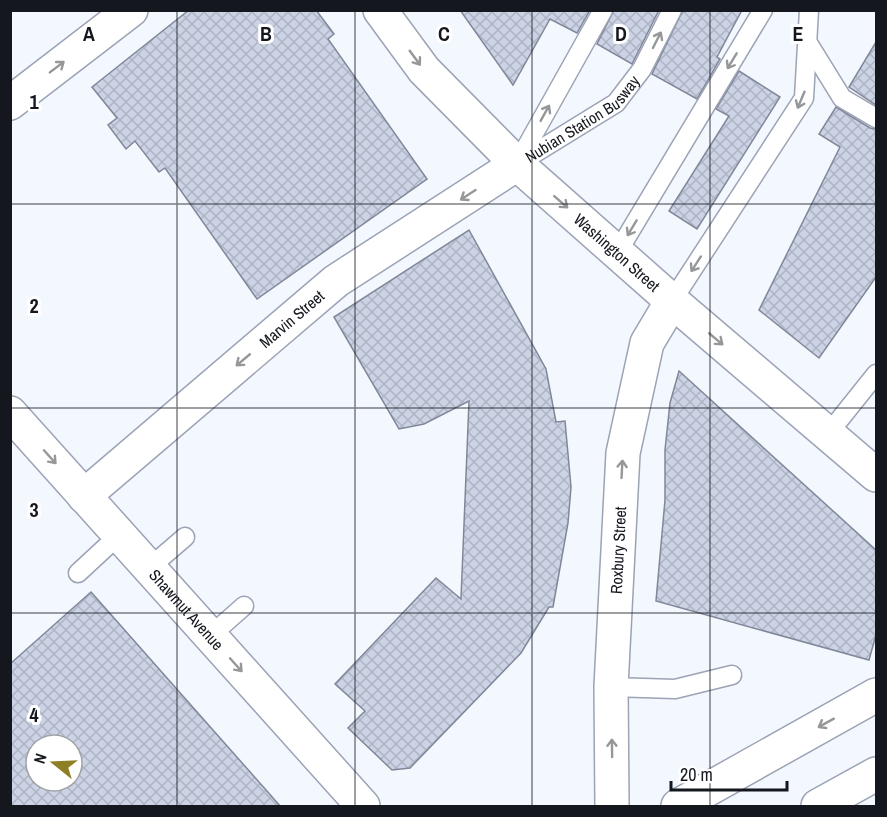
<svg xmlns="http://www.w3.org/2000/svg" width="887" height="817" viewBox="0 0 887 817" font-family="'Archivo Narrow',sans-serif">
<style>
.building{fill:url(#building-cross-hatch);stroke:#808798;stroke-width:1.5;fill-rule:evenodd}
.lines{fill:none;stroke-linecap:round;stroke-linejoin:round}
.lane-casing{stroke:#9ba3b5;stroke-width:21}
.street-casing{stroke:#9ba3b5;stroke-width:36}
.secondary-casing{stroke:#9ba3b5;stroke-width:36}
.primary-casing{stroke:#9ba3b5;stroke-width:36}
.lane{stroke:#fff;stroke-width:18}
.street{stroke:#fff;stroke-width:33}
.secondary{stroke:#fff;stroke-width:33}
.primary{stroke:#fff;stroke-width:33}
.oneway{stroke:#959799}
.grid{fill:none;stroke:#14171d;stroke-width:1.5;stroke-opacity:0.55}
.labels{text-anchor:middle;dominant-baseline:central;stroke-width:6;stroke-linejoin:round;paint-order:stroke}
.street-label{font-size:16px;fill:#14171d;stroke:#fff}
.grid-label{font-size:20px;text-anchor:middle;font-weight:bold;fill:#14171d;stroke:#fff;stroke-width:6;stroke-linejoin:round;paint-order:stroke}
</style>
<defs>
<pattern id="building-cross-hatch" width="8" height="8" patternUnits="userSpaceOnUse" patternTransform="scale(1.5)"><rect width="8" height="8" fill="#cbd3e5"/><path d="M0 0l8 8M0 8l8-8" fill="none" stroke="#adb4c4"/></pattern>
</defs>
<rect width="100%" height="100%" fill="#f3f7fe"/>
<path class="building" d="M 189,10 L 316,10 L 334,34 L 328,39 L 427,179 L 257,299 L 165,168 L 159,172 L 135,141 L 126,149 L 108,125 L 117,118 L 92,87 Z
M 460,10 L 590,10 L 577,33 L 550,19 L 513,85 Z
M 614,10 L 659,10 L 632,64 L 597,44 Z
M 683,10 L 742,10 L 717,57 L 720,59 L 697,99 L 652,74 Z
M 876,42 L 876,105 L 849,87 Z
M 739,71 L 780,97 L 697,229 L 669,211 L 729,116 L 716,109 Z
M 836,107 L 870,128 L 876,129 L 876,277 L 819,358 L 759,310 L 840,147 L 819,134 Z
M 469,230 L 546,369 L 556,422 L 565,421 L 571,487 L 568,523 L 553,607 L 549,607 L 521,653 L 410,768 L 392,770 L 348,728 L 365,711 L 335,684 L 436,578 L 461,599 L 469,401 L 424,424 L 399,429 L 334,317 Z
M 679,371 L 876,550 L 876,635 L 869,660 L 656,601 L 665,500 L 665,450 L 670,403 Z
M 91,592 L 281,807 L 10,807 L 10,664 ZM 36,745 L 72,745 L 72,781 L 36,781 Z"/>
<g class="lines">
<defs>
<g id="lane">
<path d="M 808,43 L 842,98 L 876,118"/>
<path d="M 518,162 L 603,10"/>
<path id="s1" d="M 517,164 L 616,103 L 642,69 L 672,10"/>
<path d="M 617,253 L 763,10"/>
<path d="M 672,301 L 804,98 L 809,10"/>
<path d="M 828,434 L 876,374"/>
<path d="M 149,568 L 185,537"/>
<path d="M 78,573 L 119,535"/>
<path d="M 210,636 L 244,606"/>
<path d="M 611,687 L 675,689 L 732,675"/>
</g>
<g id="street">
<path id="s2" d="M 84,496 L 336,281 L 517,164"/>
<path id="s3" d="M 612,806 L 611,687 L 623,453 L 647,343 L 672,301"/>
</g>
<g id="secondary">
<path d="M 10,103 L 131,10"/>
<path id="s4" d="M 10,413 L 363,806"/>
<path d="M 678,806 L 876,695"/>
<path d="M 818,806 L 876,774"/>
</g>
<g id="primary">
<path id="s5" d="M 380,10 L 424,70 L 517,164 L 672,301 L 876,475"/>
</g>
</defs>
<use href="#lane" class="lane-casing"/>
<use href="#street" class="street-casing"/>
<use href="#secondary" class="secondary-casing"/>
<use href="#primary" class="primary-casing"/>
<use href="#lane" class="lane"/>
<use href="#street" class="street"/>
<use href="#secondary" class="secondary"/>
<use href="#primary" class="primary"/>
</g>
<defs><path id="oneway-shaft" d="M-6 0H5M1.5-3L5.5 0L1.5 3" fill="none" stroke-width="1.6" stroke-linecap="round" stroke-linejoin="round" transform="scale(1.5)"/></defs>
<g class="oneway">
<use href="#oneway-shaft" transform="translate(657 40) rotate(-63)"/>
<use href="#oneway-shaft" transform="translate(415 58) rotate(54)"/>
<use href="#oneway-shaft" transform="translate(732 61) rotate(121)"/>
<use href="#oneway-shaft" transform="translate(57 67) rotate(-37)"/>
<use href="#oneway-shaft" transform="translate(801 100) rotate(113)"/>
<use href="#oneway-shaft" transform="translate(545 113) rotate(-61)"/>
<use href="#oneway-shaft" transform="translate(468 195) rotate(147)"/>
<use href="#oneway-shaft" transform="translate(561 202) rotate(41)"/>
<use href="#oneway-shaft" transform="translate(632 228) rotate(121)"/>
<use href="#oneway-shaft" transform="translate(696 264) rotate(123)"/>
<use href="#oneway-shaft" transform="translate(716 339) rotate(40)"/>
<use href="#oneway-shaft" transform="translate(243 360) rotate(140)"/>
<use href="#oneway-shaft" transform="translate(50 457) rotate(48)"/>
<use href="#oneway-shaft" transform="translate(622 469) rotate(-87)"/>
<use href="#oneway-shaft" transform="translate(236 665) rotate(48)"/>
<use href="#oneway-shaft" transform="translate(826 723) rotate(151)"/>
<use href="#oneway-shaft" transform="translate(612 748) rotate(-91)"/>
</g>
<path class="grid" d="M 177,10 L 177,806M 355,10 L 355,806M 532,10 L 532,806M 710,10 L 710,806M 10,204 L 876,204M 10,408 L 876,408M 10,613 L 876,613"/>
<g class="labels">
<g class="street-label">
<text stroke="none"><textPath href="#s1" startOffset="80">Nubian Station Busway</textPath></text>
<text stroke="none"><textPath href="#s5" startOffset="340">Washington Street</textPath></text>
<text stroke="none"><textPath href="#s2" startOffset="273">Marvin Street</textPath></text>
<text stroke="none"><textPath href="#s3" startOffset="256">Roxbury Street</textPath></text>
<text stroke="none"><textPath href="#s4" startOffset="264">Shawmut Avenue</textPath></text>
</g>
</g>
<g class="grid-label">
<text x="89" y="41">A</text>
<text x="266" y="41">B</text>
<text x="444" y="41">C</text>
<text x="621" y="41">D</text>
<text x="798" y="41">E</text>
<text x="34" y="109">1</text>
<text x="34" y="313">2</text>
<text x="34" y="517">3</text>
<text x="34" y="722">4</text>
</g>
<rect width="887" height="817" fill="none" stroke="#14171d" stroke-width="24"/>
<g transform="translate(54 763) rotate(288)"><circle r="28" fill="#ffffff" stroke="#a1a2a5" stroke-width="1.5"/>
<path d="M0-4.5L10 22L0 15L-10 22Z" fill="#8e7e25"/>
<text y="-9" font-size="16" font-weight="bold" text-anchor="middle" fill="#14171d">N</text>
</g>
<path d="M671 781v9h116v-9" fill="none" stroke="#14171d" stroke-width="3"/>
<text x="680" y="781" font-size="18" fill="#14171d" stroke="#ffffff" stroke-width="4.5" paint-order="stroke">20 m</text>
</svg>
